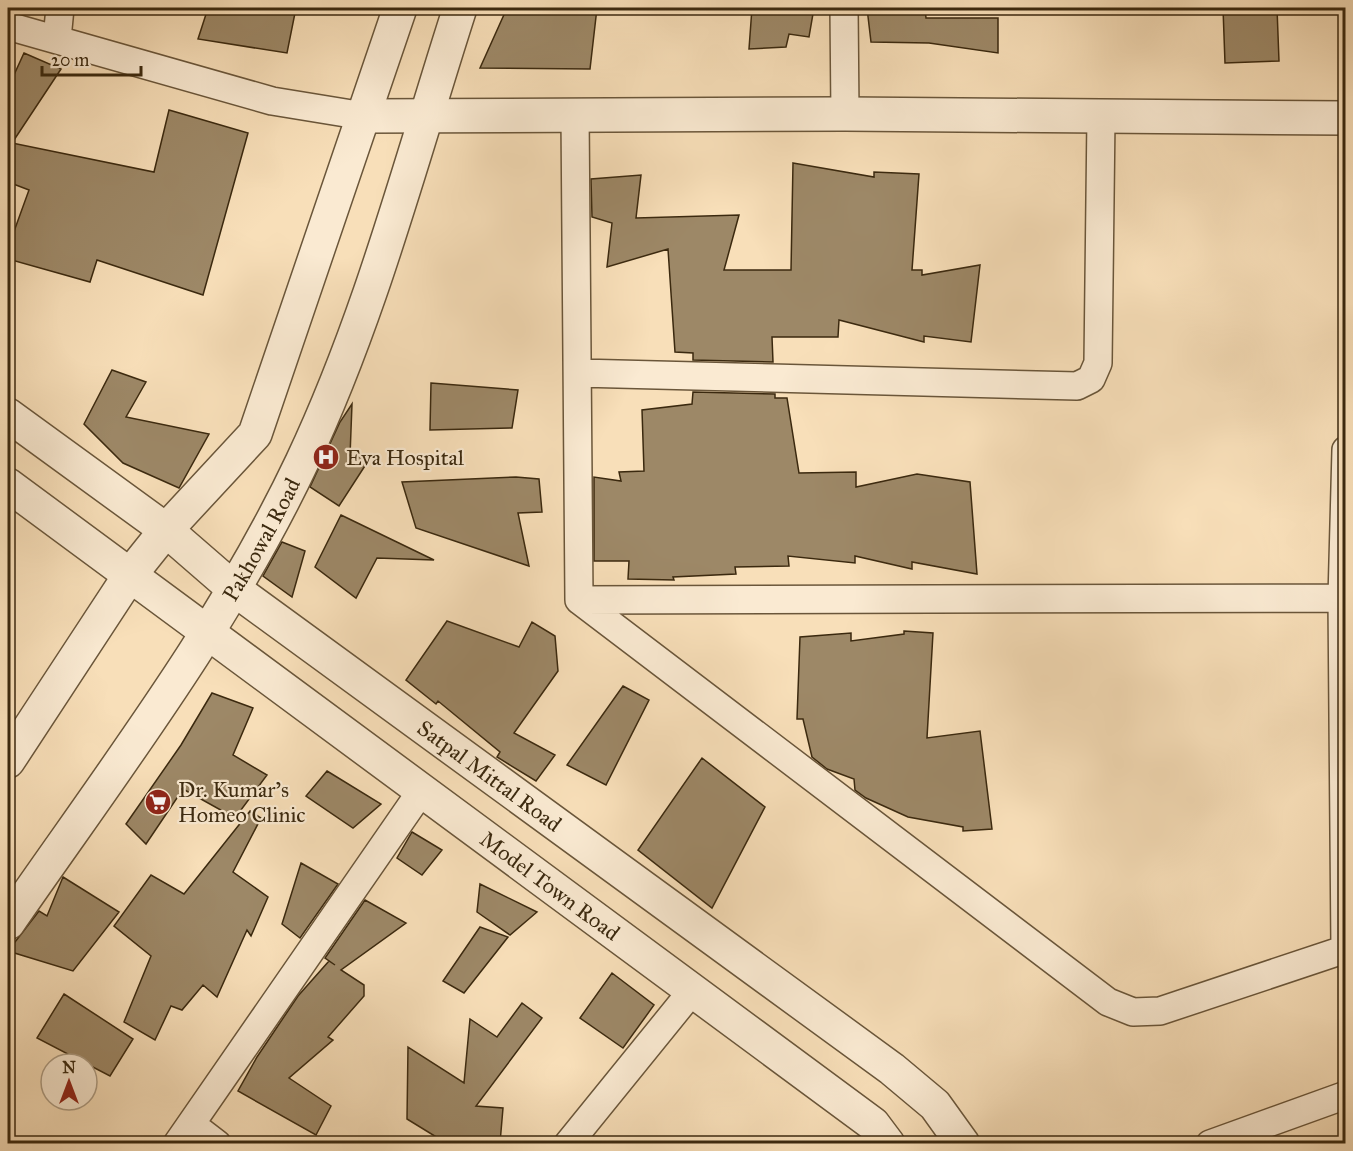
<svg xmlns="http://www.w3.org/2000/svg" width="1353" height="1151" viewBox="0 0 1353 1151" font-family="'IM FELL Great Primer',serif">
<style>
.building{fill:#9d8867;stroke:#3b290f;stroke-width:1.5}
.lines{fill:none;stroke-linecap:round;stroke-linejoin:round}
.minor-casing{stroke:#6a563a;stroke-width:30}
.tertiary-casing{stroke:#6a563a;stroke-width:36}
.minor{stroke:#faead2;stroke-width:27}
.tertiary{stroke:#faead2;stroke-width:33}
.labels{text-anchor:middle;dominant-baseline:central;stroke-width:4.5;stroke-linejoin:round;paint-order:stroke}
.poi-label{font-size:22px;fill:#3b290f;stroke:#faead2;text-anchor:start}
.street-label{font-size:22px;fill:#3b290f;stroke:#faead2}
</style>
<rect width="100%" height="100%" fill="#f8dfb9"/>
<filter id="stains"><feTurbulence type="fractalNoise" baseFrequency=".00333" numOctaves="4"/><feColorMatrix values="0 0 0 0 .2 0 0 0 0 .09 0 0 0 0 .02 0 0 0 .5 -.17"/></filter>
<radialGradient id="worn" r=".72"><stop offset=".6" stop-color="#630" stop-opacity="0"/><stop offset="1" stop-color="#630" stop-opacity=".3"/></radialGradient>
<path class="building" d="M 208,8 L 296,8 L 287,53 L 198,39 Z
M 507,8 L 597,8 L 590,69 L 480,68 Z
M 752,8 L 814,8 L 809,37 L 789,34 L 786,47 L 749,49 Z
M 867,8 L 925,8 L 926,18 L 998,18 L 998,53 L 929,43 L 871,42 Z
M 1223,8 L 1277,8 L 1279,61 L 1225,63 Z
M 24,53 L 61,69 L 12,143 L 154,172 L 169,110 L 248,133 L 203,295 L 97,260 L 90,282 L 8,259 L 8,248 L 29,190 L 8,182 L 8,88 Z
M 793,163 L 874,177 L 874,172 L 919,174 L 912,270 L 922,270 L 922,275 L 980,265 L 971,342 L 924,336 L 924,342 L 839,320 L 838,337 L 772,337 L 773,362 L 693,360 L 693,353 L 675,352 L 668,249 L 607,267 L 612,223 L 592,217 L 591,179 L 641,175 L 636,218 L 739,215 L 724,270 L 791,270 Z
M 112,370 L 146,382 L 126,417 L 209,434 L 179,488 L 123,463 L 84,424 Z
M 431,383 L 518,390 L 512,428 L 430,430 Z
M 693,392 L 775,394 L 775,398 L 787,398 L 799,473 L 856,472 L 856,487 L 917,474 L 970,482 L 977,574 L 912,562 L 912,569 L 855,556 L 855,563 L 788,556 L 789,566 L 735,567 L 736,574 L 673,577 L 674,580 L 628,579 L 629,561 L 594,561 L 594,477 L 621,481 L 619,472 L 644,471 L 642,410 L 692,404 Z
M 352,404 L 350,456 L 370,458 L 339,506 L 310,487 L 340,422 Z
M 516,477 L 539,479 L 542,512 L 518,513 L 529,566 L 416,528 L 402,482 Z
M 341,515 L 434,560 L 377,558 L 356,598 L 315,567 Z
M 282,542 L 305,551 L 292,597 L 263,576 Z
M 447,621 L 519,647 L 532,622 L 555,636 L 558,671 L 514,733 L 555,755 L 536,781 L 497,757 L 500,752 L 438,701 L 436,704 L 406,680 Z
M 904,631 L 933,633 L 927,738 L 980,731 L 992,829 L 963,831 L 963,827 L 908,817 L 866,798 L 855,790 L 854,779 L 827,769 L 812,757 L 803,719 L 797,719 L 800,637 L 851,633 L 851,641 L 904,634 Z
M 623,686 L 649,700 L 606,785 L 567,765 Z
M 212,693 L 253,708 L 233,755 L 267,775 L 235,818 L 183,789 L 146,844 L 126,824 L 181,745 Z
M 702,758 L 765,807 L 712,908 L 638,850 Z
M 327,771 L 381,804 L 353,828 L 306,796 Z
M 250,811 L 261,818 L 233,872 L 268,897 L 251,936 L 247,930 L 217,997 L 203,985 L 182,1010 L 171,1006 L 155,1040 L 124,1022 L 151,956 L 114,926 L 151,875 L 184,894 Z
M 412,832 L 442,850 L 422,875 L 397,858 Z
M 301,863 L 338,884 L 300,938 L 282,924 Z
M 63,877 L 119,912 L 73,971 L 8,951 L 39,911 L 47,916 Z
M 480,884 L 537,912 L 510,935 L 477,912 Z
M 365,900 L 406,923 L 341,970 L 364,985 L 364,996 L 328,1037 L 333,1040 L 289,1078 L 331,1106 L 316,1135 L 238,1091 L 257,1057 L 298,996 L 329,961 L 335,965 L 325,958 Z
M 480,927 L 508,937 L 464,993 L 443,981 Z
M 612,973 L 654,1005 L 623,1048 L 580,1018 Z
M 64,994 L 133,1039 L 110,1076 L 37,1038 Z
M 522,1003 L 542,1018 L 476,1106 L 503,1108 L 500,1143 L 446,1143 L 407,1119 L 408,1047 L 464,1083 L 470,1019 L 497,1037 Z"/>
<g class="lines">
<defs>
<path id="minor" d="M 844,8 L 845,114
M 8,26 L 272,101 L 364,116
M 57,39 L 60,8
M 575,114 L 579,600 L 1108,1002 L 1133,1012 L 1160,1011 L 1346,949
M 579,373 L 1077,386 L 1091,379 L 1098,363 L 1101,117
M 579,600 L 1342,598
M 1345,949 L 1342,598 L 1346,450
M 191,1124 L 217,1144
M 177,1144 L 422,790
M 568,1144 L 692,991
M 1210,1144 L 1346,1095"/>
<g id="tertiary">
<path d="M 364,116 L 845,114 L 1346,118"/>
<path id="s1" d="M 8,415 L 166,530 L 234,589 L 892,1069 L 935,1105 L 963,1144"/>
<path id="s2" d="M 8,485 L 873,1124 L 888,1144"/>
<path d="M 8,761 L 130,575 L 166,530 L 255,434 L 400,8"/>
<path id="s3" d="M 8,923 C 111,774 224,627 302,462 C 371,316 411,160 460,8"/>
</g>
</defs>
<use href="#minor" class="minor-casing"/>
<use href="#tertiary" class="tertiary-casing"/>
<use href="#minor" class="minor"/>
<use href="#tertiary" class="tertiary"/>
</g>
<defs>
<symbol id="hospital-disc" viewBox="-11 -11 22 22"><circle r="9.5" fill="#8f2418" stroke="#faead2"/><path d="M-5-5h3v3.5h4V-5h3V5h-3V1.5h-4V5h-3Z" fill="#fff"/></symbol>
<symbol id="supermarket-disc" viewBox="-11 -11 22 22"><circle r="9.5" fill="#8f2418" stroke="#faead2"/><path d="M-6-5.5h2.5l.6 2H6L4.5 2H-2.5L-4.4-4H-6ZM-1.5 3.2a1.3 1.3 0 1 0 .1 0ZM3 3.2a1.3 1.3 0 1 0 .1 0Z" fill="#fff"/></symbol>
</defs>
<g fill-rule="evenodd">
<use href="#hospital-disc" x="311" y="442" width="30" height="30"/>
<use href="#supermarket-disc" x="143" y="787" width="30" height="30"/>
</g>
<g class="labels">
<g class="poi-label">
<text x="346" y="457">Eva Hospital</text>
<text x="178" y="789">Dr. Kumar's<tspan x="178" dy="25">Homeo Clinic</tspan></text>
</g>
<g class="street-label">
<text stroke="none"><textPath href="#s3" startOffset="460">Pakhowal Road</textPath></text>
<text stroke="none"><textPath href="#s1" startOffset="602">Satpal Mittal Road</textPath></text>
<text stroke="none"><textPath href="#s2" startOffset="674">Model Town Road</textPath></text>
</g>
</g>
<rect width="1353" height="1151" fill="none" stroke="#f8dfb9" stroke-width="30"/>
<rect x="9" y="9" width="1335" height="1133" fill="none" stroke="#3b290f" stroke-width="3"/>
<rect x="15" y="15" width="1323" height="1121" fill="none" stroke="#3b290f" stroke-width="1.5"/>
<g transform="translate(69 1082)"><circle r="28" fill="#faead2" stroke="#ae9d84" stroke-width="1.5"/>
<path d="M0-4.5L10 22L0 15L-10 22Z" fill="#8f2418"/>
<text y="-9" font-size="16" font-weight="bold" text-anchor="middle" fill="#3b290f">N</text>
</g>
<path d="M42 66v9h99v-9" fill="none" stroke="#3b290f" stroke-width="3"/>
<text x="51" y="66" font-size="18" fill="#3b290f" stroke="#faead2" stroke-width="4.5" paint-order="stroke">20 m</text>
<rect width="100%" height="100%" filter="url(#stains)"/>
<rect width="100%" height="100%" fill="url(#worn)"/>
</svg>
